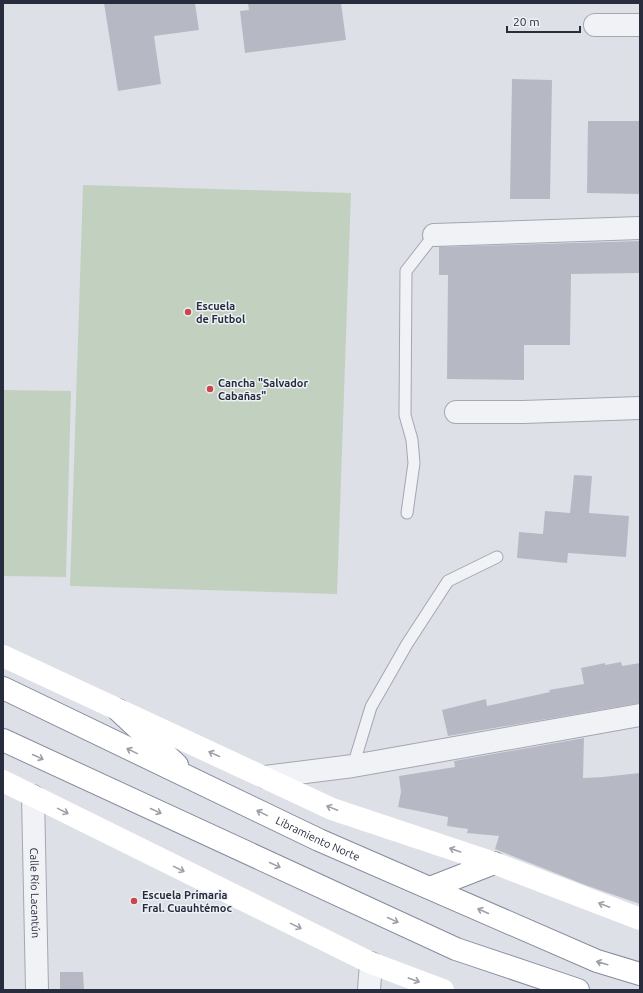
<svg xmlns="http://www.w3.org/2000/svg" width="643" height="993" viewBox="0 0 643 993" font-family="Ubuntu,sans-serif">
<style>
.green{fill:#c2d1bf}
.building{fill:#b6b9c4}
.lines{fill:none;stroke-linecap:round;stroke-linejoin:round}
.lane-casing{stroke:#a4a7b1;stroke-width:13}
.street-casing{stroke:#a4a7b1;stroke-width:24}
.highway-casing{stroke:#868c9d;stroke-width:24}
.lane{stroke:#f1f2f6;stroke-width:11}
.street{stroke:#f1f2f6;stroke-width:22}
.secondary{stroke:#fff;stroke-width:22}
.highway{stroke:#fff;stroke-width:22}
.oneway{stroke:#9ea0a8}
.poi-dot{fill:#c9474a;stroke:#edf0f5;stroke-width:1.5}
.labels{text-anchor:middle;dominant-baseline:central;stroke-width:3;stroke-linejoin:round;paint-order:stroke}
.poi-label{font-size:11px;font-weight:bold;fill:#282d3d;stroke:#edf0f5;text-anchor:start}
.street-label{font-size:11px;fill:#282d3d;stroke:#edf0f5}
</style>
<rect width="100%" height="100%" fill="#dee0e7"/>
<path class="green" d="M 83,185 L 351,193 L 337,594 L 70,586 Z
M 3,390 L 71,391 L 66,577 L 3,576 Z"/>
<path class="building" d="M 104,3 L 195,3 L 199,30 L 154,36 L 161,84 L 118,91 Z
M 248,3 L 341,3 L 346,40 L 245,53 L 240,11 L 249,10 Z
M 512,79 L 552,80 L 550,199 L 510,199 Z
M 588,121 L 640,121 L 640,194 L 587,193 Z
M 640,241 L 640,273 L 571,274 L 570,345 L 524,345 L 524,380 L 447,379 L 448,275 L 439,275 L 439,247 Z
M 574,475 L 592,476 L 589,513 L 629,516 L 626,557 L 568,553 L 567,563 L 517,558 L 519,532 L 543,534 L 545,511 L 570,513 Z
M 621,662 L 622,666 L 640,663 L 640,703 L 448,736 L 442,710 L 486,699 L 487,706 L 550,692 L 549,690 L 584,684 L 581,668 L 605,663 L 605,665 Z
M 584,738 L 583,778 L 603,777 L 640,773 L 640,904 L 588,886 L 495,849 L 499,836 L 467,833 L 468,829 L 447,826 L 448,817 L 398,807 L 401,792 L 399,776 L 455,767 L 454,761 Z
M 60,972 L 83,972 L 84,990 L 60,990 Z"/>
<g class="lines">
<defs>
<path id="lane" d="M 407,513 L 414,463 L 412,440 L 405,415 L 406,271 L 434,235
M 353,766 L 371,707 L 407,644 L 448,581 L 497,557"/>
<g id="street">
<path d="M 595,25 L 640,25"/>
<path d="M 434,235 L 640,228"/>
<path d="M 456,412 L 523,412 L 640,408"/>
<path d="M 265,777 L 353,766 L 640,715"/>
<path id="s1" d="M 33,796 L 37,990"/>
<path d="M 369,990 L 371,963"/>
</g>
<g id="highway">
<path id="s2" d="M 3,688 L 319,840 L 597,961 L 640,974"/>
<path d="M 118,710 L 177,765"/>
<path d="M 3,740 L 456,949 L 578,990"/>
<path d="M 430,888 L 494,863"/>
</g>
</defs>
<use href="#lane" class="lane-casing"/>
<use href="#street" class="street-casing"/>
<use href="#highway" class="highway-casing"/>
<use href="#lane" class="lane"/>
<use href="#street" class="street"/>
<path class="secondary" d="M 3,656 L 332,809 L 494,863 L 640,919
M 3,781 L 371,963 L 443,990"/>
<use href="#highway" class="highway"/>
</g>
<defs><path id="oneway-shaft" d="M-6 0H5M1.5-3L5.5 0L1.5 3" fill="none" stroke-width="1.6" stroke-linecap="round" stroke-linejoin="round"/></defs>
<g class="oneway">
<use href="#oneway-shaft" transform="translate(132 751) rotate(-154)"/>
<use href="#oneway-shaft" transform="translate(214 754) rotate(-155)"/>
<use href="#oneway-shaft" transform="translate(38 757) rotate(25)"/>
<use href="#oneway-shaft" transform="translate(332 808) rotate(-158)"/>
<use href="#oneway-shaft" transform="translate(63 811) rotate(26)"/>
<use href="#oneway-shaft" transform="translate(156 811) rotate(25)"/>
<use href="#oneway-shaft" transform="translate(262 813) rotate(-154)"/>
<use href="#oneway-shaft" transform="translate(455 850) rotate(-161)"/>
<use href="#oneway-shaft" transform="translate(275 865) rotate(25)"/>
<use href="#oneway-shaft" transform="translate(179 869) rotate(26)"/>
<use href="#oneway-shaft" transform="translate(604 905) rotate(-159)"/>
<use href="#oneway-shaft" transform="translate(483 911) rotate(-156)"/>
<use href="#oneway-shaft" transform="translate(393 920) rotate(25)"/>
<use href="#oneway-shaft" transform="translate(296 926) rotate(26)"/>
<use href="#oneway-shaft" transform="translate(602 963) rotate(-164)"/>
<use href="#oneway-shaft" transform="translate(414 980) rotate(20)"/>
</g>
<g class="poi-dot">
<circle cx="188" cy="312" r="4"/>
<circle cx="210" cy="389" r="4"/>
<circle cx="134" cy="901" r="4"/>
</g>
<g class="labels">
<g class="poi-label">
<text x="196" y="306">Escuela<tspan x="196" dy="13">de Futbol</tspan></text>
<text x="218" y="383">Cancha "Salvador<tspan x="218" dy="13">Cabañas"</tspan></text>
<text x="142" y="895">Escuela Primaria<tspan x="142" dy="13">Fral. Cuauhtémoc</tspan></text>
</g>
<g class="street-label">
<text stroke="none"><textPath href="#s2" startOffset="349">Libramiento Norte</textPath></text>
<text stroke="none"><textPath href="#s1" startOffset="97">Calle Río Lacantún</textPath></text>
</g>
</g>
<rect width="643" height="993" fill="none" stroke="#282d3d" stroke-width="8"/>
<path d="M507 26v6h73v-6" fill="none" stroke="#282d3d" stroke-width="2"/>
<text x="513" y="26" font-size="12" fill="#282d3d" stroke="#edf0f5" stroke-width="3" paint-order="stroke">20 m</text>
</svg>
